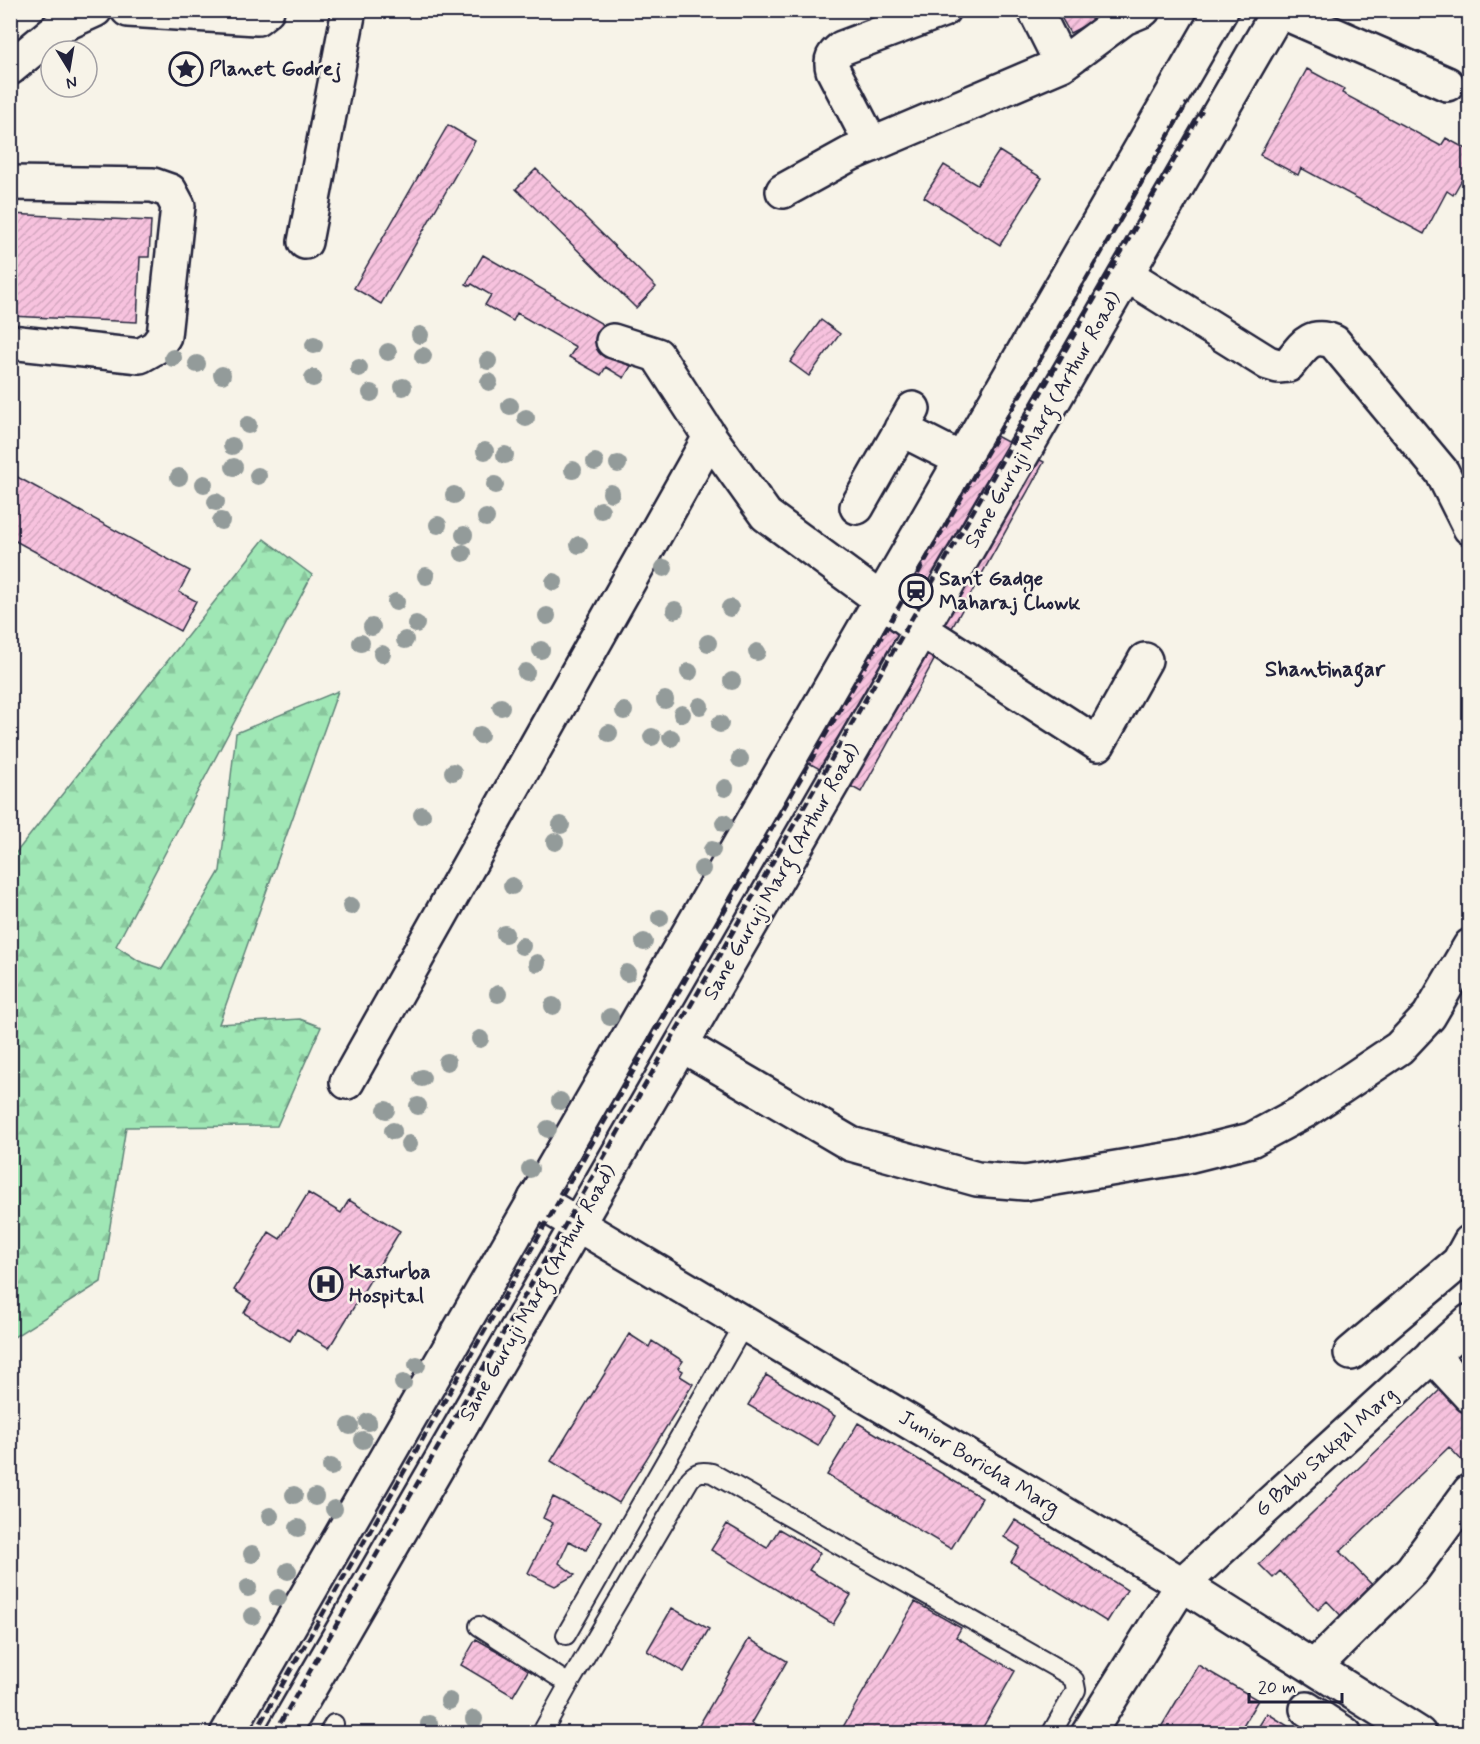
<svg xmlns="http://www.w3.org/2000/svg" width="1480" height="1744" viewBox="0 0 1480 1744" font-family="Mynerve,sans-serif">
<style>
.forest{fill:url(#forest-firs);stroke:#608478;stroke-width:1.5}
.building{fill:url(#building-hatch);stroke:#22223b;stroke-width:1.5}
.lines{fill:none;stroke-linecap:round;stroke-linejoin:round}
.lane-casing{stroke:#22223b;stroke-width:22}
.street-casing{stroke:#22223b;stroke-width:38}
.secondary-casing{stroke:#22223b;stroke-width:38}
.lane{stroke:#f7f3e8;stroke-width:18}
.street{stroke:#f7f3e8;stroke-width:33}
.secondary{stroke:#f7f3e8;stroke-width:33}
.rail{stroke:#22223b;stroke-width:4.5;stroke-dasharray:9 4.5;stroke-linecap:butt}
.tree{fill:#939b9a}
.labels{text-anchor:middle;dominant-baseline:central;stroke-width:5;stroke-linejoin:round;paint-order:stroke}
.poi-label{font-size:21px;font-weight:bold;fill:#22223b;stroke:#f7f3e8;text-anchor:start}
.street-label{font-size:21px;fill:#22223b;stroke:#f7f3e8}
.neighbourhood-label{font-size:22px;font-weight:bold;fill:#22223b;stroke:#f7f3e8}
</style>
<defs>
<pattern id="forest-firs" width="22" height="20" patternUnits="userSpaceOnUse" patternTransform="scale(1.5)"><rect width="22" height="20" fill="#9fe7b5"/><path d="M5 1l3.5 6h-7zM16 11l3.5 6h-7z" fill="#89c69d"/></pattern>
<pattern id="building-hatch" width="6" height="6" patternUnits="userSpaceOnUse" patternTransform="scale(1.5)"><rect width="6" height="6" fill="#f7c2de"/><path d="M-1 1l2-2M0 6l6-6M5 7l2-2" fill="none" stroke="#d3a6bf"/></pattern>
</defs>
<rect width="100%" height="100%" fill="#f7f3e8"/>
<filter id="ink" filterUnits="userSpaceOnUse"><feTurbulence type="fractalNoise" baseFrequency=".0167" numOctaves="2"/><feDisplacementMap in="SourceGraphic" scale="12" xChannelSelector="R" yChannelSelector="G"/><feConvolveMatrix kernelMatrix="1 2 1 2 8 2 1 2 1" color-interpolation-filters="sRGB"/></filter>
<g filter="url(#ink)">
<path class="forest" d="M 264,539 L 312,575 L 116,946 L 139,961 L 162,969 L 220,871 L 236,733 L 338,691 L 219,1024 L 300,1019 L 321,1027 L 277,1126 L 126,1127 L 101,1282 L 11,1339 L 11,859 Z"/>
<path class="building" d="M 1057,10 L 1112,10 L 1113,11 L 1070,33 Z
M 1307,69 L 1344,89 L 1342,93 L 1441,146 L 1446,138 L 1470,151 L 1470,165 L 1453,195 L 1447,191 L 1424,234 L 1301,168 L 1298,175 L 1260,155 Z
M 448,125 L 475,141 L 381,304 L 354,288 Z
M 999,151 L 1042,178 L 1000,245 L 924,197 L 944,165 L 977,185 Z
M 536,169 L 656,287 L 636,308 L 516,189 Z
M 10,214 L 151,221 L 149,257 L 140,257 L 137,322 L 10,316 Z
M 483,255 L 642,347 L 624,378 L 606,367 L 601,375 L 569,357 L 576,347 L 517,313 L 513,321 L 485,305 L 491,295 L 472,284 L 470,286 L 466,284 Z
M 821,320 L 840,334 L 809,376 L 790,362 Z
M 965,419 L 1044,462 L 861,792 L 782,748 Z
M 10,473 L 190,571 L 179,592 L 196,601 L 180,631 L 10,538 Z
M 308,1193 L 341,1213 L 349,1200 L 400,1231 L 329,1348 L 297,1329 L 290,1341 L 244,1313 L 251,1301 L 234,1290 L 269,1232 L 280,1239 Z
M 629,1334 L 649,1347 L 652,1341 L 683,1361 L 678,1368 L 683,1371 L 680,1376 L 693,1384 L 619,1503 L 551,1461 Z
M 766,1375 L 835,1416 L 818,1446 L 748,1405 Z
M 1443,1387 L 1470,1413 L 1470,1464 L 1467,1466 L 1449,1447 L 1340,1552 L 1380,1593 L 1348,1623 L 1327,1601 L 1318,1610 L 1280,1571 L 1273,1578 L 1259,1564 Z
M 858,1423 L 982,1498 L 951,1549 L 827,1475 Z
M 553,1497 L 601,1521 L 586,1550 L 569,1541 L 559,1563 L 575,1575 L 555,1586 L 528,1573 L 553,1523 L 543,1518 Z
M 1015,1520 L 1127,1590 L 1107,1622 L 1011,1562 L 1020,1547 L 1004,1537 Z
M 727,1524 L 767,1548 L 779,1529 L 820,1553 L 809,1570 L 851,1595 L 833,1624 L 711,1550 Z
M 915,1602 L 961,1628 L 956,1637 L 1015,1671 L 979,1734 L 839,1734 Z
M 672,1608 L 709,1629 L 684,1672 L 647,1651 Z
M 476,1639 L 529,1669 L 513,1696 L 461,1665 Z
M 749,1639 L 787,1661 L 751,1723 L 765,1731 L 764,1734 L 694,1734 Z
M 1198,1665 L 1258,1700 L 1238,1734 L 1157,1734 Z
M 1267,1713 L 1291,1728 L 1288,1734 L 1254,1734 Z"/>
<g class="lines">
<defs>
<path id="lane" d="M 479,1626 L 569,1684 L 690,1479 C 697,1471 703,1471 712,1473 L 1067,1674 L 1074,1680 L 1076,1690 L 1051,1734
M 566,1635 L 745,1323
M 328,1734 L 334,1724
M 541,1734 L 569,1684"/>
<path id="street" d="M 128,10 L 257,18 L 267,10
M 1035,10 L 1062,64 L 1124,18 L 1143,10
M 1278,10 L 1447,84
M 10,68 L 62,25 L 95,10
M 872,145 L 833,70 C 830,59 833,55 842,48 L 943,10
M 10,183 L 153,185 L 170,191 L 178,206 L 164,336 L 156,347 L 140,356 L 10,342
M 783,191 L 850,154 L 1062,64
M 305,242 L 349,10
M 1127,275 L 1268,363 L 1278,366 L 1288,365 C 1303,347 1309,332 1334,342 L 1442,472 L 1470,528
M 613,341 L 657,355 L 710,437
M 901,429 L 962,460
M 857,507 L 913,409
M 682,1045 L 851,1144 L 977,1179 L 1025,1183 L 1183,1157 L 1251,1140 L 1305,1111 L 1399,1048 L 1429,1016 L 1470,946
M 347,1082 L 710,437 L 766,515 L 922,630 L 1098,744 L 1145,660
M 535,1199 L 1182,1584 L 1419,1734
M 1351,1353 L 1459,1262 L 1470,1242
M 1432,1355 L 1470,1396
M 1314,1667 L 1412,1570 L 1470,1491
M 1307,1709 L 1345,1734
M 1088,1734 L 1182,1584 L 1470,1321"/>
<path id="secondary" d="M 227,1734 L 1221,10
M 283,1734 L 1279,10"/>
</defs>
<use href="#lane" class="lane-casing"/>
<use href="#street" class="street-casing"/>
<use href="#secondary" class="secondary-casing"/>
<use href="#lane" class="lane"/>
<use href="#street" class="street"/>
<use href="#secondary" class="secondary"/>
<path class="rail" d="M 254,1734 L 1187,103
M 274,1734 L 1202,111"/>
</g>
<g class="tree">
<circle cx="420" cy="335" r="9"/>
<circle cx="314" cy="345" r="9"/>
<circle cx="388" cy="352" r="9"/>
<circle cx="423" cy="356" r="9"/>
<circle cx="173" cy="358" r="9"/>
<circle cx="488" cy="361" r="9"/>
<circle cx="197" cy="364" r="9"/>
<circle cx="359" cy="368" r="9"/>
<circle cx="222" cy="375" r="9"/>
<circle cx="313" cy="378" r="9"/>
<circle cx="489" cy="382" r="9"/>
<circle cx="403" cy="387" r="9"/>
<circle cx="371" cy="393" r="9"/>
<circle cx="510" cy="406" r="9"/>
<circle cx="526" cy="418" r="9"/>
<circle cx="248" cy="425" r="9"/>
<circle cx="232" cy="446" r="9"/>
<circle cx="485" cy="451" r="9"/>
<circle cx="505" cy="455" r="9"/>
<circle cx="595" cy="462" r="9"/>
<circle cx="618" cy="464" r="9"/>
<circle cx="234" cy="467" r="9"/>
<circle cx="573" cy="470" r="9"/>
<circle cx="258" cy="476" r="9"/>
<circle cx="179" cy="477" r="9"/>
<circle cx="204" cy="484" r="9"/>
<circle cx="495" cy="485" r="9"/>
<circle cx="611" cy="493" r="9"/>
<circle cx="454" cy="495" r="9"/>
<circle cx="216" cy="502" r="9"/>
<circle cx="601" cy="510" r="9"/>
<circle cx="486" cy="518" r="9"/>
<circle cx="221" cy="521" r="9"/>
<circle cx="438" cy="525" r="9"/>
<circle cx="464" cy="535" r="9"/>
<circle cx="579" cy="545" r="9"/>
<circle cx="463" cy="553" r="9"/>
<circle cx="664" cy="568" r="9"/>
<circle cx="426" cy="576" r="9"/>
<circle cx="554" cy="582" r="9"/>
<circle cx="396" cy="602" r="9"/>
<circle cx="730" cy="608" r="9"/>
<circle cx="675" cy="610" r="9"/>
<circle cx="547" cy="616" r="9"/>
<circle cx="416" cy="624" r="9"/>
<circle cx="372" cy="627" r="9"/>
<circle cx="405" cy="640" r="9"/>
<circle cx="361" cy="643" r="9"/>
<circle cx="708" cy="643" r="9"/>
<circle cx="541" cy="650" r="9"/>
<circle cx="757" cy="652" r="9"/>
<circle cx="382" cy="654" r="9"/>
<circle cx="526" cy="672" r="9"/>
<circle cx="689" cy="672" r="9"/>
<circle cx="732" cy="681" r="9"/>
<circle cx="665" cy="700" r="9"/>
<circle cx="700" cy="706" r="9"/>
<circle cx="501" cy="707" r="9"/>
<circle cx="624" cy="711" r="9"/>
<circle cx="682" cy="714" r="9"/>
<circle cx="720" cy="724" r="9"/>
<circle cx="609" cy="733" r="9"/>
<circle cx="480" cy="735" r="9"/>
<circle cx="652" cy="737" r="9"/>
<circle cx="671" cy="738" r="9"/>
<circle cx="740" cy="759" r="9"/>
<circle cx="453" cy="772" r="9"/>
<circle cx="725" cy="788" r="9"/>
<circle cx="422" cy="815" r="9"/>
<circle cx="724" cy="823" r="9"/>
<circle cx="561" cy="825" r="9"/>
<circle cx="555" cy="842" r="9"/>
<circle cx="712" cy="850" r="9"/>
<circle cx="702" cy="869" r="9"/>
<circle cx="512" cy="886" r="9"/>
<circle cx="351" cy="906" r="9"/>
<circle cx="660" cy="918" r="9"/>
<circle cx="505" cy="934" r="9"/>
<circle cx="644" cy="942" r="9"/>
<circle cx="522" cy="946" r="9"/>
<circle cx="537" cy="963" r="9"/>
<circle cx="627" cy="973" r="9"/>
<circle cx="498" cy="994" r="9"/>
<circle cx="553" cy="1006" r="9"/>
<circle cx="610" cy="1017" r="9"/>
<circle cx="480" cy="1039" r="9"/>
<circle cx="447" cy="1062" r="9"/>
<circle cx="422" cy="1078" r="9"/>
<circle cx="560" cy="1101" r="9"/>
<circle cx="418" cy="1106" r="9"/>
<circle cx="386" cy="1110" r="9"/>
<circle cx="548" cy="1129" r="9"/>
<circle cx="393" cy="1131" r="9"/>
<circle cx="409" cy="1144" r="9"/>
<circle cx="530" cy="1169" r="9"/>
<circle cx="417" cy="1365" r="9"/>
<circle cx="403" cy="1383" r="9"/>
<circle cx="368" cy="1422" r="9"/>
<circle cx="350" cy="1426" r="9"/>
<circle cx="363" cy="1440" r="9"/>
<circle cx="331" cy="1467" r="9"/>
<circle cx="294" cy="1495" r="9"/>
<circle cx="315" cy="1497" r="9"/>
<circle cx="334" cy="1509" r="9"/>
<circle cx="270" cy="1516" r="9"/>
<circle cx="298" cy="1528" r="9"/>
<circle cx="252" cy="1554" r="9"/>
<circle cx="288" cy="1571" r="9"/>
<circle cx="248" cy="1588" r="9"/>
<circle cx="278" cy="1598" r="9"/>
<circle cx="252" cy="1616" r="9"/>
<circle cx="449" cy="1701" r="9"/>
<circle cx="474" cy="1719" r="9"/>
<circle cx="429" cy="1724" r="9"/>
</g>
</g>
<defs>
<symbol id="sight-ring" viewBox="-11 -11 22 22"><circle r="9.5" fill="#f7f3e8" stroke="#22223b" stroke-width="1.5"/><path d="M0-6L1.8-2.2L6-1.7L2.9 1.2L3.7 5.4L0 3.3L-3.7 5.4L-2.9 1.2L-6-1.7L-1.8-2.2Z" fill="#22223b"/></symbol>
<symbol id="station-ring" viewBox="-11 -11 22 22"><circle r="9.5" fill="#f7f3e8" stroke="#22223b" stroke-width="1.5"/><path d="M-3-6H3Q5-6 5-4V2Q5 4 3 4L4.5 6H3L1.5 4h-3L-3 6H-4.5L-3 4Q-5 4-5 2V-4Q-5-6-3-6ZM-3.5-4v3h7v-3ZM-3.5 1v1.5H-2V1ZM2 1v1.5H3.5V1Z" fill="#22223b"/></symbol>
<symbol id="hospital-ring" viewBox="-11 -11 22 22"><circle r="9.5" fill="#f7f3e8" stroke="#22223b" stroke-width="1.5"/><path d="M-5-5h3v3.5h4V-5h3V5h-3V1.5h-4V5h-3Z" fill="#22223b"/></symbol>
</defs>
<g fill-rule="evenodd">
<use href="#sight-ring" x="167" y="50" width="38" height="38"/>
<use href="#station-ring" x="897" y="572" width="38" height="38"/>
<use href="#hospital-ring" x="307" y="1265" width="38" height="38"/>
</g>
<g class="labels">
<g class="poi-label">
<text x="209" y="69">Planet Godrej</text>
<text x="939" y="579">Sant Gadge<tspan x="939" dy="24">Maharaj Chowk</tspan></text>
<text x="349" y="1272">Kasturba<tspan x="349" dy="24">Hospital</tspan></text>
</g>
<g class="street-label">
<text transform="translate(1043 420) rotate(-60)">Sane Guruji Marg (Arthur Road)</text>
<text transform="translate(782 872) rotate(-60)">Sane Guruji Marg (Arthur Road)</text>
<text transform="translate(538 1293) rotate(-60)">Sane Guruji Marg (Arthur Road)</text>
<text transform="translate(1326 1452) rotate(-42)">G Babu Sakpal Marg</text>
<text transform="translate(979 1463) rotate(31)">Junior Boricha Marg</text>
</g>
<g class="neighbourhood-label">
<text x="1325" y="670">Shantinagar</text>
</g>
</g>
<rect width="1480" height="1744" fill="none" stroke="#f7f3e8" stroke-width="36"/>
<rect x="18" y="18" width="1444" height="1708" fill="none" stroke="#22223b" stroke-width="2" filter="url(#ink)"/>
<g transform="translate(69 69) rotate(169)"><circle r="28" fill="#f7f3e8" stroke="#a29fa3" stroke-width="1.5"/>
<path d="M0-4.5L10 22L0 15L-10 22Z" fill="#22223b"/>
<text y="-9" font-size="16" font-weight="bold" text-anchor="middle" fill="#22223b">N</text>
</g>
<path d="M1249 1693v9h93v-9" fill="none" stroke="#22223b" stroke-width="3"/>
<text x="1258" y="1693" font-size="18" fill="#22223b" stroke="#f7f3e8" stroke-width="4.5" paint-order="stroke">20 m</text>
</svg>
